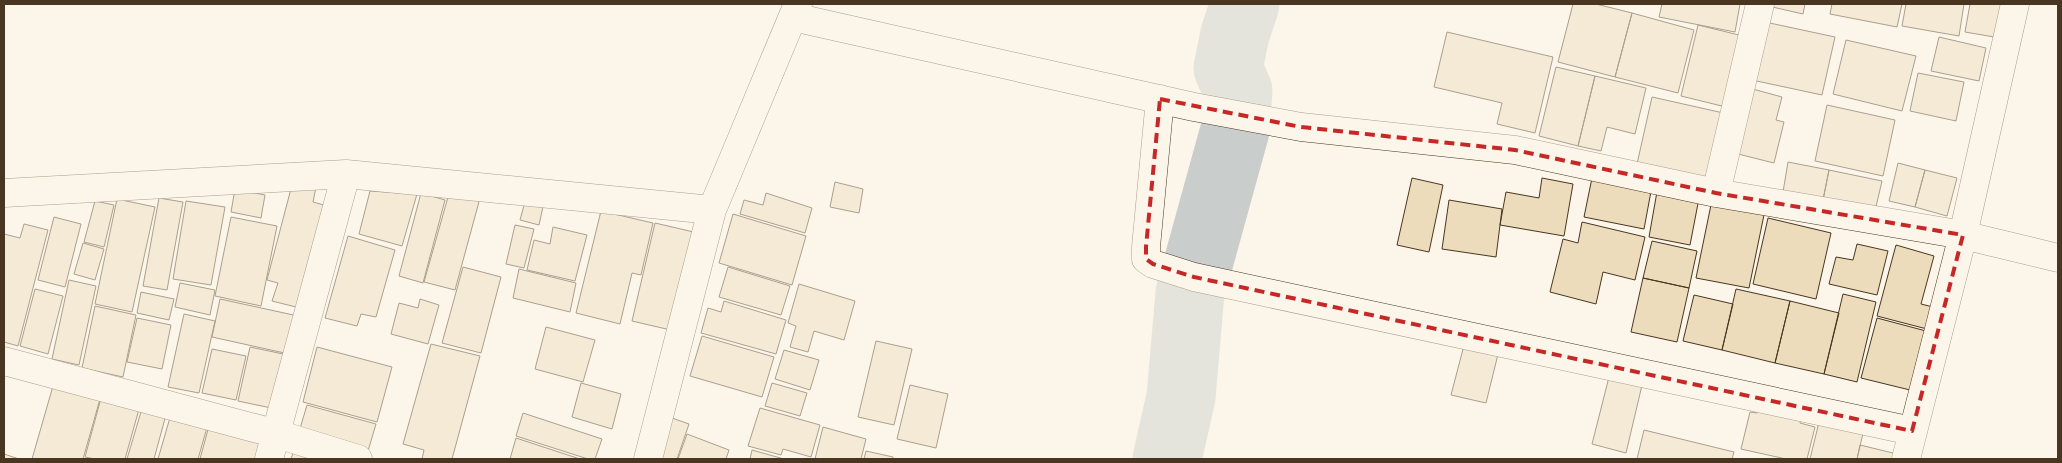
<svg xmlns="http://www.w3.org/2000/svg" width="2062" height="463" viewBox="0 0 2062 463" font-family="Raleway,sans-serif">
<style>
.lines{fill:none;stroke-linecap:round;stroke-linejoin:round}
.river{stroke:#c9cecd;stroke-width:69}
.building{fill:#ecdcbc;stroke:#4a3520}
.minor-casing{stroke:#4a3520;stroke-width:29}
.minor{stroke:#fbf6e9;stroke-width:28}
.marked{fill:none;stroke:#c62828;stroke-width:4;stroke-dasharray:10 6;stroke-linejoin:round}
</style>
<rect width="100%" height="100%" fill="#fbf6e9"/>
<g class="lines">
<path class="river" d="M 1167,459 L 1181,397 L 1190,293 L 1235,130 L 1238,91 L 1228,68 L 1235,34 L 1245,4"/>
</g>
<path class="building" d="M 1573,4 L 1596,4 L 1632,13 L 1615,77 L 1558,62 Z
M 1662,4 L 1740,4 L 1735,32 L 1659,17 Z
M 1769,4 L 1805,4 L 1803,14 L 1768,6 Z
M 1832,4 L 1902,4 L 1897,27 L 1830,14 Z
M 1906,4 L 1964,4 L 1959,36 L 1902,26 Z
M 1970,4 L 2007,4 L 2000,38 L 1965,32 Z
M 1632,13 L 1694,30 L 1678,93 L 1615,77 Z
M 1765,22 L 1835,37 L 1822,95 L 1752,80 Z
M 1698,25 L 1747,37 L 1730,108 L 1681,96 Z
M 1447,32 L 1553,57 L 1535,133 L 1497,124 L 1502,103 L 1434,87 Z
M 1939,37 L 1986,48 L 1979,81 L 1931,71 Z
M 1846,40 L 1916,56 L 1902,111 L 1833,94 Z
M 1556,67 L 1595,76 L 1578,146 L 1539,136 Z
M 1918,73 L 1964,82 L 1956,121 L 1910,111 Z
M 1595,76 L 1646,88 L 1635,134 L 1607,127 L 1601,151 L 1578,146 Z
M 1749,88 L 1782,97 L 1776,120 L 1784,122 L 1774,163 L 1734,153 Z
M 1652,97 L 1728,114 L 1713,181 L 1637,164 Z
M 1827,105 L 1895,120 L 1883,176 L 1815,161 Z
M 1788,162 L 1829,170 L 1823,200 L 1783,192 Z
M 1898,163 L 1925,170 L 1915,207 L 1889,201 Z
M 1829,170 L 1882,181 L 1875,211 L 1823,200 Z
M 1925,170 L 1957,178 L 1947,216 L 1915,207 Z
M 1593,173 L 1652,186 L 1644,229 L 1584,217 Z
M 1412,178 L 1443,185 L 1429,252 L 1397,245 Z
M 1542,178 L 1573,184 L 1564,236 L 1500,225 L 1506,192 L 1539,198 Z
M 293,181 L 316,187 L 313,202 L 331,207 L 304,309 L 272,301 L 278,283 L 267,280 Z
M 835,182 L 863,189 L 859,213 L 830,207 Z
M 1658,186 L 1700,193 L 1690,245 L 1649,237 Z
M 235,189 L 265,195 L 261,218 L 231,212 Z
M 450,190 L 480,198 L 455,290 L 424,282 Z
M 370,191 L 417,194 L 402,246 L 359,234 Z
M 421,193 L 445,200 L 423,283 L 399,276 Z
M 766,193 L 812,208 L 805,233 L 740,214 L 744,200 L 763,205 Z
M 159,198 L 183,202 L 167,290 L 143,286 Z
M 526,198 L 544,202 L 539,225 L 520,220 Z
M 117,199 L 155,207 L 132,312 L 95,304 Z
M 1449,200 L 1502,209 L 1496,257 L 1442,249 Z
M 1712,200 L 1765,210 L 1749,288 L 1696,278 Z
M 95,201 L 114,205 L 104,247 L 84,242 Z
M 186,201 L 225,207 L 211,285 L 173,279 Z
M 601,211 L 653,223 L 641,275 L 632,273 L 620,324 L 576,313 Z
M 733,214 L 806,236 L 792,285 L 719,263 Z
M 54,217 L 81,224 L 65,287 L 38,280 Z
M 231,217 L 277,226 L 261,306 L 215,296 Z
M 1768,218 L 1831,233 L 1816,299 L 1753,284 Z
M 1582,222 L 1645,237 L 1635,280 L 1603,272 L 1596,304 L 1550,292 L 1563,239 L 1578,243 Z
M 655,223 L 698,233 L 675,331 L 632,321 Z
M 24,224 L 48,230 L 18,346 L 4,342 L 4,234 L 20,238 Z
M 515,225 L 534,229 L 524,268 L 506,264 Z
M 553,227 L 587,235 L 575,281 L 527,270 L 534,240 L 550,244 Z
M 348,236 L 395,250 L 376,317 L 361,314 L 357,326 L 325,318 Z
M 1652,241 L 1697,251 L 1689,288 L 1643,278 Z
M 83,243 L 104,249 L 95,280 L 74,274 Z
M 1857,244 L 1888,251 L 1877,295 L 1829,284 L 1836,257 L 1853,260 Z
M 1896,245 L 1934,256 L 1921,304 L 1933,307 L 1927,329 L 1877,316 Z
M 463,267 L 501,277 L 481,353 L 442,343 Z
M 728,267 L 790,286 L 781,315 L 719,297 Z
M 519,269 L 576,283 L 570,312 L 513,298 Z
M 1643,278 L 1689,288 L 1677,342 L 1631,332 Z
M 69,280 L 96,286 L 79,365 L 52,359 Z
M 180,283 L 215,290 L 210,315 L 175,307 Z
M 799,284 L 855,301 L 844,340 L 814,331 L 808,352 L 790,347 L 796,326 L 788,323 Z
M 35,289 L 63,296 L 48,354 L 20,346 Z
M 1736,289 L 1790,301 L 1775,363 L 1722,350 Z
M 141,292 L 174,299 L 169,320 L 137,313 Z
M 1843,294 L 1876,302 L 1857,382 L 1824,374 Z
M 1694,295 L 1733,304 L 1722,350 L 1683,341 Z
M 220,299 L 298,316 L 289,354 L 212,337 Z
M 420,299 L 439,305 L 428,344 L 391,334 L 399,303 L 418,308 Z
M 724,301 L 786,320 L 776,354 L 701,333 L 708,308 L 721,312 Z
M 1790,301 L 1839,313 L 1824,374 L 1775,363 Z
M 95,306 L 136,315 L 123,377 L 82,368 Z
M 184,314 L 215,321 L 199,393 L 168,387 Z
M 137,318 L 171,325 L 162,369 L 127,362 Z
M 1877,318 L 1926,331 L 1910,390 L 1861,378 Z
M 546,327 L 595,340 L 583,382 L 535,369 Z
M 1468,330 L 1502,338 L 1486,403 L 1451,395 Z
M 702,336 L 774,357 L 762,397 L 690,376 Z
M 876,341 L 912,349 L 894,425 L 858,417 Z
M 431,344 L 480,356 L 452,459 L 422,459 L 424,450 L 403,444 Z
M 250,347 L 288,355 L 276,409 L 238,401 Z
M 317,347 L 392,367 L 377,422 L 303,402 Z
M 212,349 L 246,356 L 236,400 L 202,393 Z
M 784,350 L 819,360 L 810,390 L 775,379 Z
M 1610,373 L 1643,381 L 1626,453 L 1592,444 Z
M 55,379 L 102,392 L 83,459 L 32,459 Z
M 581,383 L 621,394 L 612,429 L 572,417 Z
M 772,383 L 807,393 L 800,416 L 765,406 Z
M 910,385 L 948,394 L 936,448 L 897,439 Z
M 103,391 L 141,402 L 125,459 L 95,459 L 85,457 Z
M 143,405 L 167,411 L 154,459 L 127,459 Z
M 307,405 L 376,424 L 368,451 L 299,432 Z
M 1759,405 L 1802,414 L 1800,423 L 1815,427 L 1807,459 L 1786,459 L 1741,449 L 1750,412 L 1757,413 Z
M 760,408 L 820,425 L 811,457 L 783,449 L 781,455 L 748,446 Z
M 523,413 L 602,439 L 595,459 L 588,459 L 516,436 Z
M 171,414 L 208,424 L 198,459 L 158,459 Z
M 672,418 L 689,424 L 677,459 L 657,459 Z
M 1820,418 L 1864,429 L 1857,459 L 1810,459 Z
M 210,422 L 271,438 L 265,459 L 200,459 Z
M 823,427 L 866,439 L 861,459 L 815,459 Z
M 1644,430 L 1734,452 L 1732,459 L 1637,459 Z
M 687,434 L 729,450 L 726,459 L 678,459 Z
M 516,438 L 580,459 L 510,459 Z
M 1860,445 L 1897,454 L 1895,459 L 1857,459 Z
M 295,447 L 337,459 L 291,459 Z
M 752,450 L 784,459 L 750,459 Z
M 866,451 L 893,457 L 893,459 L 864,459 Z
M 4,454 L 19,459 L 4,459 Z"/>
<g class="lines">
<defs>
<path id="minor" d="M 793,17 L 1194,107 L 1301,127 L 1515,150 L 1716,193 L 1963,235 L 2058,258
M 1160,99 L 1146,247 L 1146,259 L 1153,264 L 1194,277 L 1912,431
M 4,193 L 346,174 L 712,210
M 1716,193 L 1760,4
M 4,361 L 277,434 L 358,459
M 269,459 L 346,174
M 648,459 L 712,210 L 798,4
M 1906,459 L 1963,235 L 2015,4"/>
</defs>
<use href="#minor" class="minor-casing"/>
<use href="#minor" class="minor"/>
</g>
<path d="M0 0H2062V463H0ZM 1160,99 L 1301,127 L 1515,150 L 1716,193 L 1963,235 L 1912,431 L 1194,277 L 1153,264 L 1146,259 L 1146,247 Z" fill="#fbf6e9" fill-opacity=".55" fill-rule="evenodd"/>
<path class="marked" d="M 1160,99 L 1301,127 L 1515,150 L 1716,193 L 1963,235 L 1912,431 L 1194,277 L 1153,264 L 1146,259 L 1146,247 Z"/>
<rect width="2062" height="463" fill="none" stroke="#4a3520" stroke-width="10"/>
</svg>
